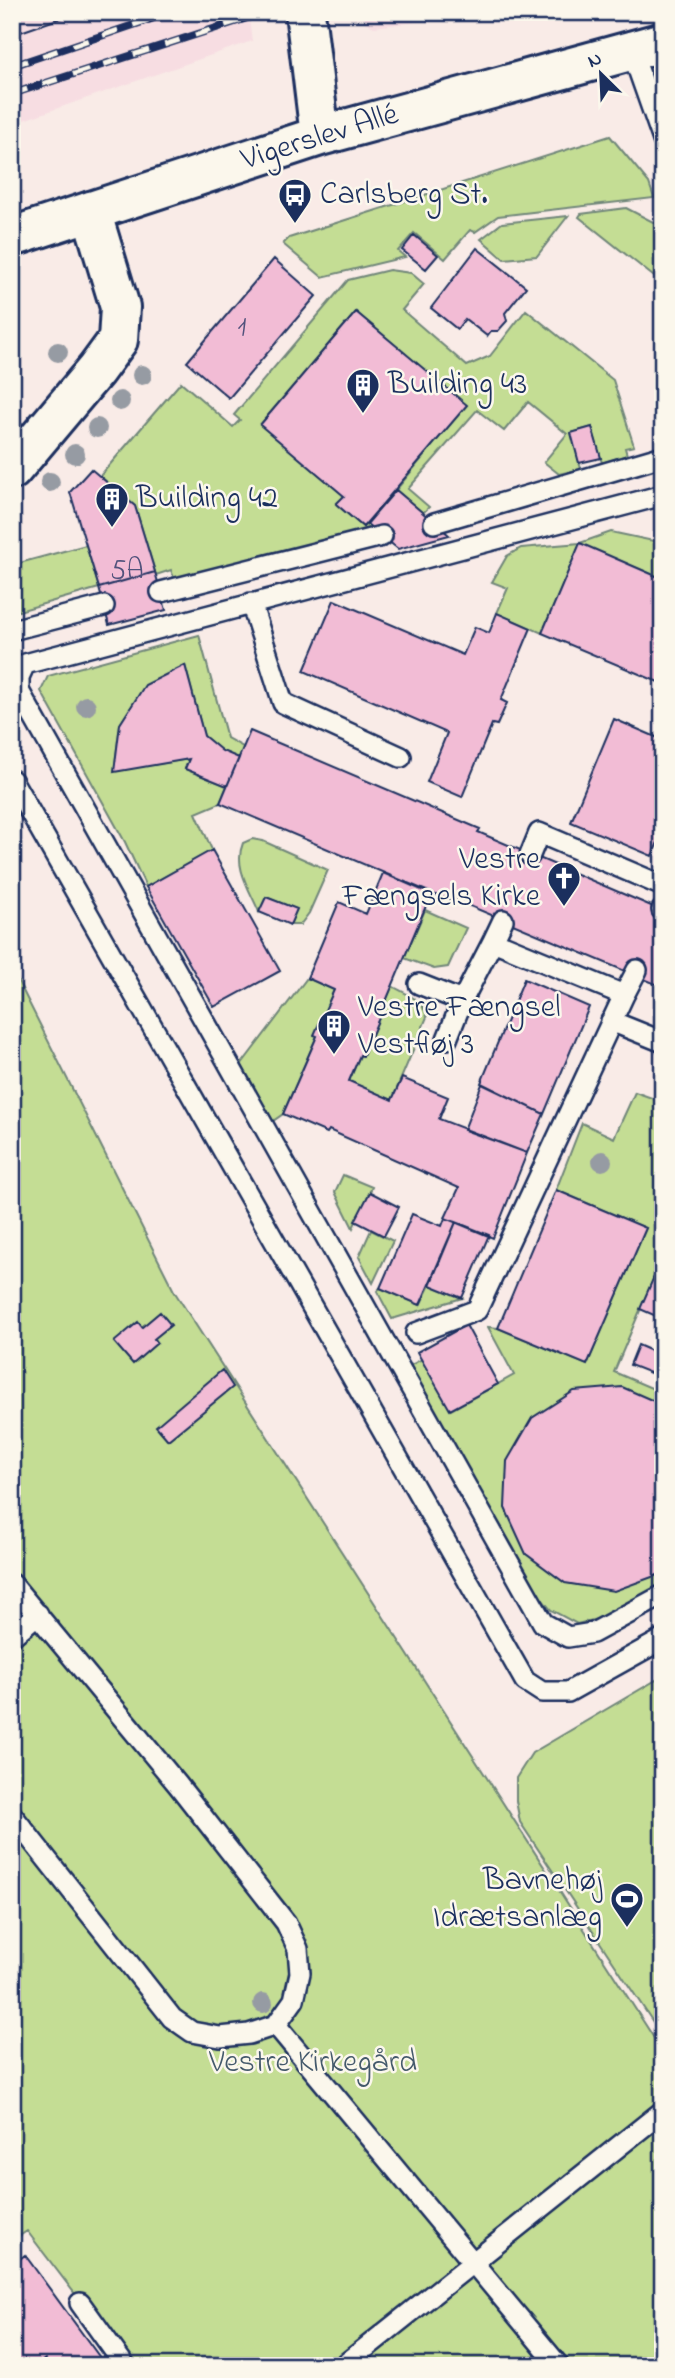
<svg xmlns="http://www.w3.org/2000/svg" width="675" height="2378" viewBox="0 0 675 2378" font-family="'Indie Flower',sans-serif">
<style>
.built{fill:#f7dde2}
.green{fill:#c4dd94;stroke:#708679;stroke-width:2}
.building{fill:#f2bcd5;stroke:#1b2f5e;stroke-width:2}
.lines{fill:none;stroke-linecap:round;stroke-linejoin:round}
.lane-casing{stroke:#1b2f5e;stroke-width:24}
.street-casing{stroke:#1b2f5e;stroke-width:44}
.secondary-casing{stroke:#1b2f5e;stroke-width:44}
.lane{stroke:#fbf7ec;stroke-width:19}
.street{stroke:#fbf7ec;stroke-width:38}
.secondary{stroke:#fbf7ec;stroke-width:38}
.tram{stroke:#1b2f5e;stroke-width:2}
.rail-casing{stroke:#1b2f5e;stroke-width:8}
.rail{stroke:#fbf7ec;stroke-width:5;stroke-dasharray:16;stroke-linecap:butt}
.tree{fill:#969ba3}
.labels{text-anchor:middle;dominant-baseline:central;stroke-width:5;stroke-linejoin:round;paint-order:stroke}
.number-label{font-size:28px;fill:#51527c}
.street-label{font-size:32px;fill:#1b2f5e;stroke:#fbf7ec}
.poi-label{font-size:32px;fill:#1b2f5e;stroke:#fbf7ec;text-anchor:start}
.park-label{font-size:32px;fill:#455a6c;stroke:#fbf7ec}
</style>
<rect width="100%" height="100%" fill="#f9ebe7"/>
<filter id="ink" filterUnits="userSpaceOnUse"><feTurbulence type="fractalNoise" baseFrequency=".0143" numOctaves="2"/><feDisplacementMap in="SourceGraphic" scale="14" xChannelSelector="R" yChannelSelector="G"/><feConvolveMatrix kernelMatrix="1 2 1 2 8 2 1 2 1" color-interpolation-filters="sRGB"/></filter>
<g filter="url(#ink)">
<path class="built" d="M 12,12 L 248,12 L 252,41 L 12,124 Z
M 364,12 L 452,12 L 416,22 L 374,27 L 365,22 Z"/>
<path class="green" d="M 610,136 L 649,183 L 654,198 L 498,216 L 475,232 L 470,230 L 445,259 L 414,233 L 398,251 L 405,257 L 322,277 L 283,244 L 289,238 Z
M 626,208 L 663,227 L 663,284 L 579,217 L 581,214 Z
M 568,216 L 537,256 L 504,259 L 481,239 L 502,223 Z
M 389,270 L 411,273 L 424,284 L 402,310 L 467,366 L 490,356 L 526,310 L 613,380 L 634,446 L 625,448 L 627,455 L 602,463 L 592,427 L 572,433 L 581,469 L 559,474 L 544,462 L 567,434 L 528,402 L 504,431 L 477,410 L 408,489 L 429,507 L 423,513 L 396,490 L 466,405 L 356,312 L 260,425 L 344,496 L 337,505 L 363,527 L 367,524 L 375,531 L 175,581 L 171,570 L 156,575 L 135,506 L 100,476 L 181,382 L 233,427 L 240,420 L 234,415 L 348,280 Z
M 611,532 L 663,543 L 663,579 L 580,544 L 542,633 L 497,613 L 508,588 L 492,582 L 507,556 L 521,548 L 580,543 Z
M 86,545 L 99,588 L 12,613 L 12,565 Z
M 199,635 L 227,738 L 243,747 L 239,758 L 222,751 L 204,736 L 185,665 L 145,686 L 120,724 L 114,771 L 189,759 L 185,769 L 227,786 L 220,803 L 196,813 L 212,850 L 146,887 L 125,842 L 41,691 L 48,676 Z
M 252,839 L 263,841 L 328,870 L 309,913 L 300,925 L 290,925 L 296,909 L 266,897 L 259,912 C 250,890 233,867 243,843 Z
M 425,910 L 466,928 L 448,967 L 434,969 L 404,958 Z
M 12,969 L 174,1291 L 663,2052 L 663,2366 L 130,2366 L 27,2231 L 12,2241 Z
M 307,978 L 334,990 L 315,1035 L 317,1036 L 283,1114 L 273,1121 L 241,1065 Z
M 392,986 C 406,994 424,1000 427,1017 L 392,1100 L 349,1081 L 360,1055 L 363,1056 Z
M 635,1092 L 663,1102 L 663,1256 L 614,1372 L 663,1393 L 663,1586 L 613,1615 L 577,1624 L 551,1610 L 518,1570 L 404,1369 L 422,1359 L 451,1410 L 514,1375 L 488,1327 L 498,1328 L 587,1365 L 646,1228 L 556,1190 L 582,1123 L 614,1138 Z
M 343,1175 L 372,1187 L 353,1228 L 335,1192 Z
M 371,1230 L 393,1241 L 373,1283 L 359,1257 Z
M 430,1285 L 462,1298 L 392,1319 L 377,1291 L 380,1288 L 420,1305 Z
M 663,1676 L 663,2037 L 520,1822 L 516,1801 L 516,1778 L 532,1753 Z"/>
<path class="building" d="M 414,235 L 438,255 L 426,269 L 402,250 Z
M 477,248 L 526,287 L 505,313 L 507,321 L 498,331 L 491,331 L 487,336 L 465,319 L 457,329 L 431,308 Z
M 274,259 L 316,296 L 229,398 L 187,362 Z
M 356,312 L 467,405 L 363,527 L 336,504 L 344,496 L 260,425 Z
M 592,427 L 601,458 L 579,463 L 571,433 Z
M 91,469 L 135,506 L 155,572 L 99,588 L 70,492 Z
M 396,490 L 449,535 L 398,549 L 367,524 Z
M 580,543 L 663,579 L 663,684 L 542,633 Z
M 155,572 L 166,610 L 109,625 L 99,588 Z
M 334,600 L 463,655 L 475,627 L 489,633 L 497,613 L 531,628 L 501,700 L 507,703 L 497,725 L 492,724 L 462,797 L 427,782 L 447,733 L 304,671 Z
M 185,665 L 204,736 L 222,751 L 239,758 L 227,786 L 185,769 L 189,759 L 114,772 L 120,724 L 145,685 Z
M 614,719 L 663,740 L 663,831 L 652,856 L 571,822 Z
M 250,731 L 480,829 L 478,832 L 663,911 L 663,987 L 451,898 L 450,901 L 220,803 Z
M 212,850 L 280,971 L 214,1007 L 146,887 Z
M 383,873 L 431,894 L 363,1056 L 360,1055 L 349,1081 L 392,1100 L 402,1078 L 448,1097 L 439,1119 L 527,1153 L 493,1238 L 445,1218 L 459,1188 L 329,1130 L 327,1133 L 283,1114 L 317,1036 L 314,1035 L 334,990 L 307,978 L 339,902 L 366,914 Z
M 266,897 L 297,909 L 290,925 L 259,912 Z
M 524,979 L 589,1007 L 544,1114 L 481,1083 Z
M 482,1084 L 544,1114 L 527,1153 L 464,1130 Z
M 556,1190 L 646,1228 L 587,1365 L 498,1328 Z
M 370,1192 L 399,1207 L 384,1236 L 355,1221 Z
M 412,1214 L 442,1226 L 445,1218 L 456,1222 L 420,1305 L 380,1288 Z
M 456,1222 L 489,1235 L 462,1298 L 430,1285 Z
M 663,1256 L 663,1319 L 640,1309 Z
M 160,1312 L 171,1325 L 154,1339 L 157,1343 L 133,1364 L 114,1342 L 138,1322 L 142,1327 Z
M 466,1325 L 498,1384 L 450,1410 L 417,1352 Z
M 638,1345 L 663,1356 L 663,1378 L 630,1365 Z
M 222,1370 L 233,1387 L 168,1440 L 156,1426 Z
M 622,1387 L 663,1405 L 663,1573 L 614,1591 L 565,1583 L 526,1554 L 505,1508 L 507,1461 L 532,1418 L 574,1391 Z
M 25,2255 L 106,2366 L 50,2366 L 45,2359 L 36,2366 L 23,2366 L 12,2352 L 12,2265 Z"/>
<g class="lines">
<defs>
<path id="lane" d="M 631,49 L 663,140
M 663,495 L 25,664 L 19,677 L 19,691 L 543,1623 L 568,1637 L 593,1633 L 663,1595
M 434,523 L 663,456
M 161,592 L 382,536
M 251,603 L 283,703 L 401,757
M 12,630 L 104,606
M 12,780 L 525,1681 L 542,1692 L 568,1692 L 663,1639
M 530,855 L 539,833 L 663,886
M 662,910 L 663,909
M 493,941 L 503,920
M 419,984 L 462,1001
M 624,995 L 637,970
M 611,1021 L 663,1042
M 416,1333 L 477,1310 L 624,995 L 493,941 L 462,1001 L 447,1039
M 12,1584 L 178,1785 L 286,1923 L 298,1949 L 300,1973 L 294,2000 L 276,2025 L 249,2034 L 220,2037 L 192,2032 L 172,2018 L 12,1815
M 12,1636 L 38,1614
M 276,2025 L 559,2366
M 80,2303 L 125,2366
M 343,2366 L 663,2111"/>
<path id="street" d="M 12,470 L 96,370 L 118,340 L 120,307 L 91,211"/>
<path id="secondary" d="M 305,12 L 320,136
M 12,237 L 320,136 L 663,42"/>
</defs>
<use href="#lane" class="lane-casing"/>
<use href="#street" class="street-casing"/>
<use href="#secondary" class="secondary-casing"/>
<use href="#lane" class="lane"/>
<use href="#street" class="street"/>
<use href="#secondary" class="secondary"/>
<path class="tram" d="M 12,35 L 78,12"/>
<defs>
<path id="rail" d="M 12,66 L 172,12
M 12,94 L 266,12"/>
</defs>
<use href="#rail" class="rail-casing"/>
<use href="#rail" class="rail"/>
</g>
<g class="tree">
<circle cx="58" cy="352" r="10"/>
<circle cx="142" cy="375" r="10"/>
<circle cx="120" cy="401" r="10"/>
<circle cx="97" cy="428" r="10"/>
<circle cx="75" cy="454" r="10"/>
<circle cx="50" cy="482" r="10"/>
<circle cx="86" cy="706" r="10"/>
<circle cx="602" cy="1161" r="10"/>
<circle cx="263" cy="2003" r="10"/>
</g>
</g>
<defs>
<symbol id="bus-pin" viewBox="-11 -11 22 30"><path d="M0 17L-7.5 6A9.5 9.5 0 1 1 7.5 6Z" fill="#1b2f5e" stroke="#fbf7ec"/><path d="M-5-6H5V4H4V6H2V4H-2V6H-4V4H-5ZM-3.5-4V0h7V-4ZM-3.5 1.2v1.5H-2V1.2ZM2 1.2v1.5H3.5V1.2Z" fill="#fff"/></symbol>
<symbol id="building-pin" viewBox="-11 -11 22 30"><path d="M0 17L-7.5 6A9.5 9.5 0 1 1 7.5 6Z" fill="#1b2f5e" stroke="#fbf7ec"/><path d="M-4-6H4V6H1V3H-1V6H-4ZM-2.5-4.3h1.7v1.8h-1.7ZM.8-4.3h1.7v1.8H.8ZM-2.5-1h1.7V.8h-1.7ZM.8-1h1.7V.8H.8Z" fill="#fff"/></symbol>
<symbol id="church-pin" viewBox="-11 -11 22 30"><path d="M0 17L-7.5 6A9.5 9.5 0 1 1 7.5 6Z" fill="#1b2f5e" stroke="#fbf7ec"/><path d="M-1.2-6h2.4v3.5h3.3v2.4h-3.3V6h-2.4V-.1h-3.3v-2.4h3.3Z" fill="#fff"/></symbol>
<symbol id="stadium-pin" viewBox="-11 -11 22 30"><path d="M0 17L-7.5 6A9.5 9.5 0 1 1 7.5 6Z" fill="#1b2f5e" stroke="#fbf7ec"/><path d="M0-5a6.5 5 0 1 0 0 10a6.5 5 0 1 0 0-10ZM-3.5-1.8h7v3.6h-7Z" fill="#fff"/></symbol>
</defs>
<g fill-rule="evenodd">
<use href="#bus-pin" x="276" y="176" width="38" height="52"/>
<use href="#building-pin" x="344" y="366" width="38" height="52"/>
<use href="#building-pin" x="93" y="480" width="38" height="52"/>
<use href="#church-pin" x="545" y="859" width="38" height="52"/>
<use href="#building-pin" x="315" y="1007" width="38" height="52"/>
<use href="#stadium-pin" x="608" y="1880" width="38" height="52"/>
</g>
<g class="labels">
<g class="number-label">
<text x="242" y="328">1</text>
<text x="127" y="571">5A</text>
</g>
<g class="street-label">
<text transform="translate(320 138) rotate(-17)">Vigerslev Allé</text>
</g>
<g class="poi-label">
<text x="320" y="195">Carlsberg St.</text>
<text x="388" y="385">Building 43</text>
<text x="136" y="499">Building 42</text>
<text x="540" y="860" text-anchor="end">Vestre<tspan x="540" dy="37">Fængsels Kirke</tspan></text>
<text x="358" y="1008">Vestre Fængsel<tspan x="358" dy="37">Vestfløj 3</tspan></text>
<text x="602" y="1881" text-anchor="end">Bavnehøj<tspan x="602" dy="37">Idrætsanlæg</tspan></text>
</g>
<g class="park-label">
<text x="313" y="2063">Vestre Kirkegård</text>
</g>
</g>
<rect width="675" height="2378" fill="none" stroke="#fbf7ec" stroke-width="42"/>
<rect x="21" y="21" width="633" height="2336" fill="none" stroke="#1b2f5e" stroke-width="2.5" filter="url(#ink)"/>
<g transform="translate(601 74) rotate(336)" stroke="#fbf7ec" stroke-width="5" paint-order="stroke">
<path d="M0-5L12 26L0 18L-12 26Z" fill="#1b2f5e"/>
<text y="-10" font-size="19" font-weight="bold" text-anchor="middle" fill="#1b2f5e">N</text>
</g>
</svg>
